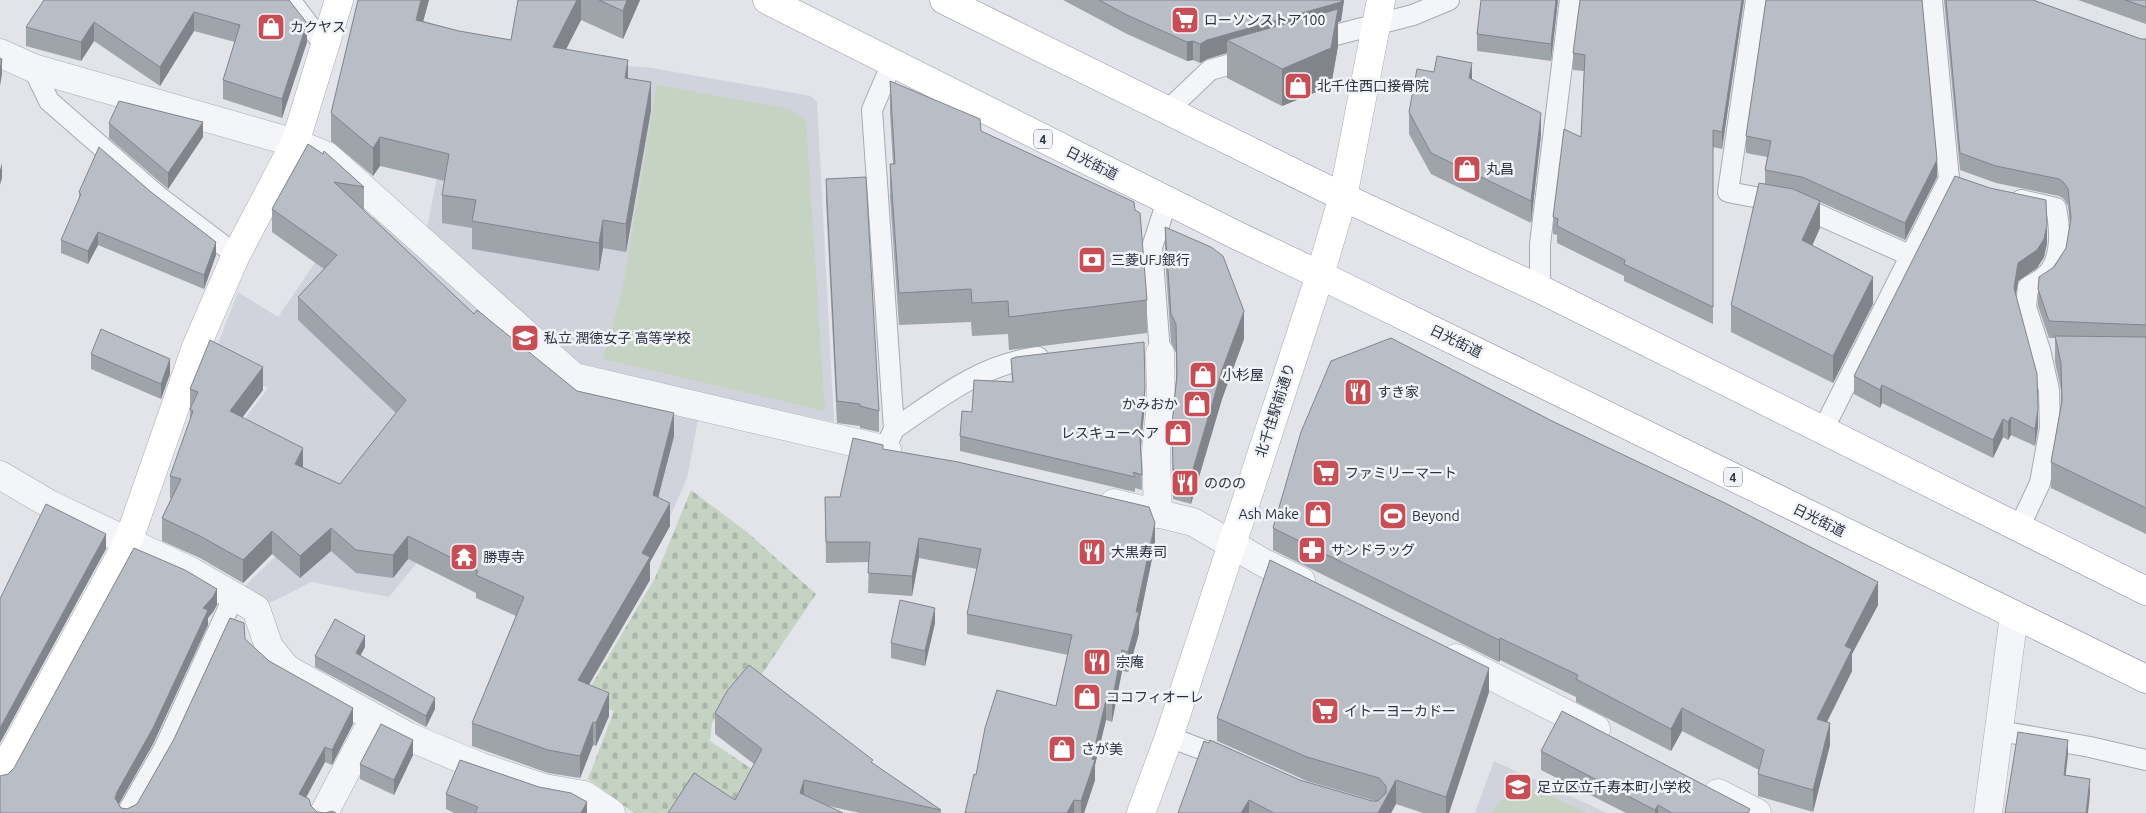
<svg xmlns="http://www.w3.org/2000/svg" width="2146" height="813" viewBox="0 0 2146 813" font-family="Ubuntu,'Noto Sans JP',sans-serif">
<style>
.built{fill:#d0d3db}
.cemetery{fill:url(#cemetery-stones)}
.pitch{fill:#c6d3c3}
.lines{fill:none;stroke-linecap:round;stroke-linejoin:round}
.lane-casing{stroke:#a7abb4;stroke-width:22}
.street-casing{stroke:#a7abb4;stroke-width:29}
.secondary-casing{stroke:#a7abb4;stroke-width:29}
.highway-casing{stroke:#8a909f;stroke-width:29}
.lane{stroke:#f4f5f8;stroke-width:20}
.street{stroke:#f4f5f8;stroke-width:28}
.secondary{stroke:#fff;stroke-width:28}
.highway{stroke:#fff;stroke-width:28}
.wall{fill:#9fa3aa}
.shaded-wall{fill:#82848b}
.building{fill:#b9bdc6;stroke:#82848b}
.labels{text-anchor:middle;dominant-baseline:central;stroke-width:5;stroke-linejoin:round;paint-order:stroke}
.shield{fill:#f1f3f7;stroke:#666b78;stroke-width:1}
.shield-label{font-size:12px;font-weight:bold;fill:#2b3141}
.poi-label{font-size:14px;fill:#2b3141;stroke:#f1f3f7;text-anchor:start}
.street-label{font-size:14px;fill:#2b3141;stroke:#f1f3f7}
</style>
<defs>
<pattern id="cemetery-stones" width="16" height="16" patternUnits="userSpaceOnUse" patternTransform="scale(1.25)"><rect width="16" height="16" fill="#c6d3c3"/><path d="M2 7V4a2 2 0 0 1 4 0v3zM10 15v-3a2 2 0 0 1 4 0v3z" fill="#aab6a9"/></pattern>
</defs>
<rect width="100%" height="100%" fill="#e2e4ea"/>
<path class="built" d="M 461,51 L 652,68 L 811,96 L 817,102 L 834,422 L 703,393 L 687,478 L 669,519 L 429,548 L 389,597 L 311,582 L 270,603 L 244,587 L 278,554 L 243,421 L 268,388 L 212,359 L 238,292 L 278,317 L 338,229 L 351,238 L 376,214 L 410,247 L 428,224 Z
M 1494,761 L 1607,813 L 1475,813 Z"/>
<path class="cemetery" d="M 691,490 L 747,532 L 816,594 L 760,677 L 750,672 L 712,723 L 710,741 L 755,771 L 734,805 L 668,813 L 634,813 L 588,779 L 614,711 L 584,698 L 655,578 Z"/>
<path class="pitch" d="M 657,85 L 790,109 L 806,121 L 825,411 L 603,359 L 622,291 Z
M 1518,782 L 1588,813 L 1490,813 Z"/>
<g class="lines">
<defs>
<path id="lane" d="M 290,0 L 325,46
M 1756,0 L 1728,192 L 1797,205 L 1911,256
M 1312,41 L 1413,15 L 1449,0
M 892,63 L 872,110 L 894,429
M 33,68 L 49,101 L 158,196 L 236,255
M 1168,110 L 1210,70 L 1253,58
M 1540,289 L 1540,244 L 1570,0
M 1160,353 L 1152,247 L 1167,201
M 1823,430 L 1949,179 L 1932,0
M 890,438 L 894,429 C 941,397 980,365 1038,357
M 2019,528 L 2040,483 L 2050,428 L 2049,390 L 2040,350 L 2026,307 L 2028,287 C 2033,284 2040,281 2045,276 C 2063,261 2060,228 2056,208 L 2021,200
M 2000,731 L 2090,747 L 2146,760
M 1169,737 L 1225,758
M 127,813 L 164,749 L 234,596"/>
<path id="street" d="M 0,53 L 33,68 L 295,143 L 327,156 L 574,377 L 887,450
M 0,475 L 51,505 L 192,572 L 256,609 L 269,647 L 287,669 L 407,736 L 481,767 L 544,788 L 584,795 L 611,813
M 1114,503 L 1193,522 L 1264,563 L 1301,581
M 1158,514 L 1156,452 L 1161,404 L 1160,353
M 1456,658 L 1596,729
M 1718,793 L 1757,813
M 324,813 L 374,718
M 1988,813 L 2014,615"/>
<path id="secondary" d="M 0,776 L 128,542 L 196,347 L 236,255 L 295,143 L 339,0
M 1141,813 L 1169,737 L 1320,275 L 1343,197 L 1381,0"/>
<path id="highway" d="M 767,0 L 1236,235 L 1320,275 L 2146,679
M 944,0 L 1343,197 L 1540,289 L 2146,591"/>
</defs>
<use href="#lane" class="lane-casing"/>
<use href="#street" class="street-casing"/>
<use href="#secondary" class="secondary-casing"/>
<use href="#highway" class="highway-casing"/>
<use href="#lane" class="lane"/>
<use href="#street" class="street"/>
<use href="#secondary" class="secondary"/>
<use href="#highway" class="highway"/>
</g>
<path class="wall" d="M 289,0 L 307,42 L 282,118 L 223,99 L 223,80 L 235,42 L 194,31 L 160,86 L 94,41 L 81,61 L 26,46 L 26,27 Z
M 358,0 L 429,0 L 423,21 L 459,31 L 511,40 L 518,0 L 640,0 L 623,39 L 581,20 L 566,49 L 628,78 L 651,110 L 626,252 L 603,248 L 599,271 L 472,249 L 472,228 L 442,223 L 442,195 L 445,181 L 380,166 L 373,176 L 331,141 L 331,113 Z
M 1063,0 L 1344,0 L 1341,21 L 1338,22 L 1338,46 L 1331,86 L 1282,106 L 1227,78 L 1227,53 L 1207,59 L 1200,63 L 1193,60 L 1187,61 L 1127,34 Z
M 1481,0 L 1558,0 L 1551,61 L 1477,51 L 1477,34 Z
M 1744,0 L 1722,149 L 1713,147 L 1713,324 L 1624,281 L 1624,276 L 1557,243 L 1557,235 L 1553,234 L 1553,217 L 1581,137 L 1584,71 L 1573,70 L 1573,53 Z
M 1766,0 L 1937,177 L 1905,240 L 1820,202 L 1820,228 L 1812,246 L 1873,304 L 1833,383 L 1731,332 L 1731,305 L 1765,184 L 1765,170 L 1767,157 L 1746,153 L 1746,136 Z
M 1944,0 L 2033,0 L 2141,39 L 2146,39 L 2146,534 L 2051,488 L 2051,462 L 2061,405 L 2061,390 L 2055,362 L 2055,338 L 2049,338 L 2038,306 L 2038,289 L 2066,248 L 2070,225 L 2068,206 L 2064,199 L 2059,196 L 1996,183 L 1960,170 Z
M 2078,0 L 2146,0 L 2146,24 Z
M 1472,79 L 1541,135 L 1531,223 L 1431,174 L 1409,134 L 1409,112 Z
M 890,81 L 981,131 L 1135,210 L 1147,300 L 1147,333 L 1009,350 L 1008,334 L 972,336 L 971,322 L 899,325 L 890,197 L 890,164 L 893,164 L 890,113 Z
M 109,123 L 203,137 L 168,189 L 109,138 Z
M 308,144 L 364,187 L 364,210 L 474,314 L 577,391 L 674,436 L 658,497 L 670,526 L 650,562 L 650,580 L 589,685 L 609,716 L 596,746 L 593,745 L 580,778 L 548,773 L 472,746 L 472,723 L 516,616 L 476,598 L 476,593 L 408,559 L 393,578 L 356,573 L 331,551 L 300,578 L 272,554 L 243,583 L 200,558 L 162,541 L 162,518 L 171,499 L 170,498 L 170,476 L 190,420 L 190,389 L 263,390 L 242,418 L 303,467 L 340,484 L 396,413 L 298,320 L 298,297 L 324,269 L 272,232 L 272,209 Z
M 826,179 L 879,411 L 879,432 L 860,428 L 860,426 L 837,423 L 826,200 Z
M 1990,188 L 2047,243 L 2044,257 L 2037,268 L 2018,281 L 2016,294 L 2038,427 L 2035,446 L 2011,435 L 2008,440 L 2003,437 L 1993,458 L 1882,403 L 1880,408 L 1854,394 L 1854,376 Z
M 79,192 L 216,255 L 204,289 L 98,245 L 88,264 L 61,253 L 61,240 L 79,200 Z
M 1165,227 L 1244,339 L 1222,399 L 1191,504 L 1173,499 L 1172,424 L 1176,380 L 1176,353 L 1171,343 L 1165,256 Z
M 91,354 L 170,374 L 161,399 L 91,369 Z
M 1011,359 L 1145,403 L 1141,449 L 1142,490 L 1135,488 L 1135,492 L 960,451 L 960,436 L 972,412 L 1012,382 Z
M 883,449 L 1155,544 L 1139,622 L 1139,633 L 1128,672 L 1122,671 L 1112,722 L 1106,720 L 1095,765 L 1095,780 L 1084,813 L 965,813 L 976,775 L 1056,706 L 1068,655 L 967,634 L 967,614 L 977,569 L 919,558 L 912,596 L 868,593 L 869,562 L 826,563 L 825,497 L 840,497 Z
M 1273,528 L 1878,605 L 1852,654 L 1852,671 L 1827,722 L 1830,745 L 1813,812 L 1758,796 L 1758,774 L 1759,770 L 1682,731 L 1671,751 L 1576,702 L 1576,697 L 1500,660 L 1499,662 L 1273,550 Z
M 217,605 L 213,612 L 208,618 L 208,625 L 153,744 L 119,804 L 121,808 L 127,809 L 137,804 L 245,639 L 269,661 L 353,724 L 332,765 L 325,762 L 306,798 L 311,806 L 0,813 L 1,776 L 8,774 Z
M 935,623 L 925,666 L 891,658 L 891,643 Z
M 365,647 L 360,656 L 435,709 L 426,727 L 315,667 L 315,656 Z
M 1489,692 L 1449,813 L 1423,813 L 1396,804 L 1391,813 L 1178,813 L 1300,780 L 1372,801 L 1375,801 L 1307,781 L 1217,741 L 1217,718 Z
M 715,713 L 873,764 L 941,810 L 941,813 L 860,813 L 828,806 L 735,800 L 754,764 L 715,734 Z
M 1541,751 L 1750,813 L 1626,813 L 1541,770 Z
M 413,755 L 394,795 L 360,779 L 360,764 Z
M 446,794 L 587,813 L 454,813 L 446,809 Z"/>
<path class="shaded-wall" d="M 421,0 L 429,0 L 416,48 L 416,20 Z
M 577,0 L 581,0 L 581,20 L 553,75 L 553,47 Z
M 627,0 L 640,0 L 623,39 L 623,11 Z
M 1342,0 L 1344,0 L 1341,21 L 1338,22 L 1338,46 L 1331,86 L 1282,106 L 1282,69 L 1227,40 L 1227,53 L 1207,59 L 1200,63 L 1200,44 L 1207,40 Z
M 1556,0 L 1558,0 L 1551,61 L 1551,44 Z
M 1742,0 L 1744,0 L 1722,149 L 1722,132 Z
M 194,12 L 194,31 L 160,86 L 160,67 Z
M 94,22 L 94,41 L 81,61 L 81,42 Z
M 307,23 L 307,42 L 282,118 L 282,99 Z
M 1193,41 L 1193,60 L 1187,61 L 1187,42 Z
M 2,59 L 2,74 L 0,86 L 0,71 Z
M 628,60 L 628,88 L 625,78 Z
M 1472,63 L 1472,84 L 1469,78 Z
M 651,82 L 651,110 L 626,252 L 626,224 Z
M 1541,113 L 1541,135 L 1531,223 L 1531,201 Z
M 203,122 L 203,137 L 168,189 L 168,173 Z
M 380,137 L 380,166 L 373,176 L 373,148 Z
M 1937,160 L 1937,177 L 1905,240 L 1905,223 Z
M 2,163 L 2,178 L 0,185 L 0,170 Z
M 1820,201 L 1820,228 L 1802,268 L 1802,240 Z
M 603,220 L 603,248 L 599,271 L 599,243 Z
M 2047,225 L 2047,243 L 2044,257 L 2037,268 L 2018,281 L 2014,306 L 2014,288 L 2018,263 Z
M 98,232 L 98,245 L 88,264 L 88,251 Z
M 216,242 L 216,255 L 204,289 L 204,275 Z
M 1873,277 L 1873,304 L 1833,383 L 1833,356 Z
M 1244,311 L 1244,339 L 1222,399 L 1191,504 L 1191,476 L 1222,370 Z
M 170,359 L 170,374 L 161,399 L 161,384 Z
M 263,367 L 263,390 L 230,434 L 230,411 Z
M 1882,385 L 1882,403 L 1880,408 L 1880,390 Z
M 1145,388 L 1145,403 L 1140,452 L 1140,437 Z
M 2038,409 L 2038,427 L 2035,446 L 2035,429 Z
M 674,413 L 674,436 L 653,518 L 653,495 Z
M 2011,417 L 2011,435 L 2008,440 L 2008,422 Z
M 2003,419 L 2003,437 L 1993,458 L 1993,440 Z
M 303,448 L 303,471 L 295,464 Z
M 670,503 L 670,526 L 650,562 L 650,580 L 578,703 L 578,680 L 642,553 Z
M 1155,523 L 1155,544 L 1139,622 L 1139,633 L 1128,672 L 1128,652 Z
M 331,528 L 331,551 L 300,578 L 300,556 Z
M 272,531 L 272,554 L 243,583 L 243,560 Z
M 106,534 L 106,549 L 0,743 L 0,728 Z
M 408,536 L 408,559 L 393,578 L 393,555 Z
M 919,538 L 919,558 L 912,596 L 912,576 Z
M 1878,582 L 1878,605 L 1852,654 L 1852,671 L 1817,742 L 1817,719 L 1845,646 Z
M 217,589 L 217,605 L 213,612 L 208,618 L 208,625 L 153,744 L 117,807 L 115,798 L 117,792 L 203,608 Z
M 935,608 L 935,623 L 925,666 L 925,651 Z
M 365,636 L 365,647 L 356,664 L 356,653 Z
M 1500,638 L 1500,660 L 1499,662 L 1499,640 Z
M 1122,650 L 1122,671 L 1112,722 L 1112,701 Z
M 1489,668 L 1489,692 L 1449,813 L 1446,813 L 1446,797 Z
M 609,693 L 609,716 L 596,746 L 596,723 Z
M 435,698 L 435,709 L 426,727 L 426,716 Z
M 1106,700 L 1106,720 L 1095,765 L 1095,780 L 1084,813 L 1081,813 L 1081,801 Z
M 353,708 L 353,724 L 332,765 L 332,750 Z
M 1682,708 L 1682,731 L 1671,751 L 1671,729 Z
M 593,722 L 593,745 L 580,778 L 580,756 Z
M 1830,723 L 1830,745 L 1813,812 L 1813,790 Z
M 413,740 L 413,755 L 394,795 L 394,780 Z
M 2068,740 L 2068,755 L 2064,791 L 2064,775 Z
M 325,747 L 325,762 L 299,810 L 299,794 Z
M 2090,779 L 2090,794 L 2088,813 L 2086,813 Z
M 804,780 L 804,801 L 800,793 Z
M 1396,780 L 1396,804 L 1391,813 L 1378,813 Z
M 1074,800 L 1074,813 L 1067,813 Z
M 1249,800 L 1249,813 L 1241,813 Z
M 587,802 L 587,813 L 581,813 Z
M 1658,805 L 1658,813 L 1655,813 L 1655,810 Z"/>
<path class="building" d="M 44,0 L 289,0 L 307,23 L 282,99 L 223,80 L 240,25 L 194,12 L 160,67 L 94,22 L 81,42 L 26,27 Z
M 358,0 L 421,0 L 416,20 L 459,31 L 511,40 L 518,0 L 577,0 L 553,47 L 628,60 L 625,78 L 651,82 L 626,224 L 603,220 L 599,243 L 472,221 L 476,200 L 442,195 L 449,154 L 380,137 L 373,148 L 331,113 Z
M 599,0 L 627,0 L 623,11 Z
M 1099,0 L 1342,0 L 1341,2 L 1207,40 L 1200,44 L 1193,41 L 1187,42 L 1127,15 Z
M 1481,0 L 1556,0 L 1551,44 L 1477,34 Z
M 1580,0 L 1742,0 L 1722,132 L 1713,130 L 1713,307 L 1624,264 L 1625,260 L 1557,226 L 1558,219 L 1553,217 L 1564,129 L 1581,137 L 1585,55 L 1573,53 Z
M 1766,0 L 1922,0 L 1937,160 L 1905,223 L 1802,177 L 1765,170 L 1771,141 L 1746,136 Z
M 1946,0 L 2033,0 L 2141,39 L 2146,39 L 2146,325 L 2049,321 L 2038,289 L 2039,277 L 2054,267 L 2066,248 L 2071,218 L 2068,189 L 2064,183 L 2059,179 L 1996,166 L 1960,153 Z
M 2125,0 L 2146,0 L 2146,7 Z
M 1338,9 L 1331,48 L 1282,69 L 1227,40 Z
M 1437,56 L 1472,63 L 1469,78 L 1541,113 L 1531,201 L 1431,153 L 1409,112 L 1417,69 L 1434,72 Z
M 0,58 L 2,59 L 0,71 Z
M 890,81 L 980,119 L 981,131 L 1134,202 L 1135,210 L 1140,213 L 1147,300 L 1009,317 L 1008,301 L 972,303 L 971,289 L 899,293 L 890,164 L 895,164 Z
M 119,101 L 203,122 L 168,173 L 109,123 Z
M 308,144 L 323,154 L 324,151 L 364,187 L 334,182 L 474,314 L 477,310 L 577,391 L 674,413 L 653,495 L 670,503 L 642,553 L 650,557 L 578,680 L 609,693 L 596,723 L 593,722 L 580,756 L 548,750 L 472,723 L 524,597 L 476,575 L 478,571 L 408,536 L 393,555 L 356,550 L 331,528 L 300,556 L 272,531 L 243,560 L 200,536 L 162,518 L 181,479 L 170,476 L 193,411 L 190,409 L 198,392 L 190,389 L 210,340 L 263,367 L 230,411 L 303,448 L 295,464 L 340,484 L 406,400 L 298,297 L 337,255 L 272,209 Z
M 99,147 L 151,192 L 216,242 L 204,275 L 98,232 L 88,251 L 61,240 L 81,194 L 79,192 Z
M 1955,176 L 1990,188 L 2046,200 L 2047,225 L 2044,239 L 2037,250 L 2018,263 L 2014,288 L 2037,374 L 2038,409 L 2035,429 L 2011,417 L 2008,422 L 2003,419 L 1993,440 L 1882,385 L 1880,390 L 1854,376 Z
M 866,177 L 879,411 L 860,406 L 860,404 L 837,401 L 826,179 Z
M 1759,183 L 1793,189 L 1820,201 L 1802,240 L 1873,277 L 1833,356 L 1731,305 Z
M 1165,227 L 1211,247 L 1223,256 L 1244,311 L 1222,370 L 1191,476 L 1173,470 L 1172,424 L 1177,375 L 1176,324 L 1171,314 Z
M 101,329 L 170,359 L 161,384 L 91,354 Z
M 2055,336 L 2146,337 L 2146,508 L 2051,462 L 2062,401 L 2061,363 Z
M 1391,338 L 1554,422 L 1725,503 L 1878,582 L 1845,646 L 1852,649 L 1817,719 L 1830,723 L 1813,790 L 1758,774 L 1764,750 L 1682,708 L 1671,729 L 1576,679 L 1578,675 L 1500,638 L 1499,640 L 1273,528 L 1301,432 L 1331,361 Z
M 1144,342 L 1145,388 L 1140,437 L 1142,475 L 1133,472 L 1135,477 L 960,436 L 962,411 L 972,412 L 974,380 L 1013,382 L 1011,359 L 1016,357 Z
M 853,438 L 883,445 L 883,449 L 958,462 L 1149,507 L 1155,523 L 1136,612 L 1139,612 L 1128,652 L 1122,650 L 1112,701 L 1106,700 L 1092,759 L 1095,760 L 1081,801 L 1074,800 L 1067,813 L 965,813 L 974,774 L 976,775 L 985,728 L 997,690 L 1056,706 L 1072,635 L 967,614 L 981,549 L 919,538 L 912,576 L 868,573 L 870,542 L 826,542 L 825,497 L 840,497 Z
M 46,504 L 106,534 L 0,728 L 0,599 Z
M 134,548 L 185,570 L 217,589 L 213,597 L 203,608 L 208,610 L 153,728 L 117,792 L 115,798 L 121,808 L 127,809 L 137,804 L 174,739 L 230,618 L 244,623 L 245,639 L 269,661 L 353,708 L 332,750 L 325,747 L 299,794 L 309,799 L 311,806 L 317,812 L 325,813 L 0,813 L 0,776 L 8,774 L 14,768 Z
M 1270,560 L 1489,668 L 1446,797 L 1396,780 L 1378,813 L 1274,813 L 1249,800 L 1241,813 L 1178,813 L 1204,741 L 1209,743 L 1210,740 L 1300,780 L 1372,801 L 1378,801 L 1386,793 L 1386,786 L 1379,778 L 1307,757 L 1217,718 Z
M 900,600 L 935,608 L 925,651 L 891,643 Z
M 335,619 L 365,636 L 356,653 L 435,698 L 426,716 L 315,656 Z
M 749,665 L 873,760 L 871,762 L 941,810 L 804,780 L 800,793 L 843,813 L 668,813 L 694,773 L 735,800 L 762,749 L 715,713 L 727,691 Z
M 1562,711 L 1750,809 L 1748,813 L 1672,813 L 1658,805 L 1655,810 L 1541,751 Z
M 381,724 L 413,740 L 394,780 L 360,764 Z
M 2018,732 L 2068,740 L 2064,775 L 2090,779 L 2086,813 L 2005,813 Z
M 460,760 L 539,787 L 571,793 L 587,802 L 581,813 L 475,813 L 478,807 L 446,794 Z
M 332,811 L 336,813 L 325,813 Z"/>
<defs>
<symbol id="supermarket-square" viewBox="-11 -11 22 22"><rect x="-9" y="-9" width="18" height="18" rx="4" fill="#c74e54" stroke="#f1f3f7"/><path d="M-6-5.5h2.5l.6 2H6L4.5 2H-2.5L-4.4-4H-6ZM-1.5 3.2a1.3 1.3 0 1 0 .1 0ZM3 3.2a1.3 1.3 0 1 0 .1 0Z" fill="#fff"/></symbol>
<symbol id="shop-square" viewBox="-11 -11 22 22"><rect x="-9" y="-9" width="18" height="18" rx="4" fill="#c74e54" stroke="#f1f3f7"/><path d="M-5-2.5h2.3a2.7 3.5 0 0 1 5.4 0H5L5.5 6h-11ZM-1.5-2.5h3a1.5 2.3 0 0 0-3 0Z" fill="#fff"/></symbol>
<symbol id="bank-square" viewBox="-11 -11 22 22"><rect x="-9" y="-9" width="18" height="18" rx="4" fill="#c74e54" stroke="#f1f3f7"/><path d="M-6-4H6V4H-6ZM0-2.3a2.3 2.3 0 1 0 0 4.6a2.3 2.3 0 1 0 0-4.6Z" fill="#fff"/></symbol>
<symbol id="school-square" viewBox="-11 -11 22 22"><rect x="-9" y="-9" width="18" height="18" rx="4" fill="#c74e54" stroke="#f1f3f7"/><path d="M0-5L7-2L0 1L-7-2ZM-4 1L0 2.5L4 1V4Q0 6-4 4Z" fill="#fff"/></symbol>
<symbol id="restaurant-square" viewBox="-11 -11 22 22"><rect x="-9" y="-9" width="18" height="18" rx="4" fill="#c74e54" stroke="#f1f3f7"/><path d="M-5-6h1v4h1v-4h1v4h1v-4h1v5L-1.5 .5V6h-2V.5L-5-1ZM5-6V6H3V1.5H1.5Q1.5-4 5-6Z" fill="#fff"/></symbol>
<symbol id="stadium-square" viewBox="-11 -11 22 22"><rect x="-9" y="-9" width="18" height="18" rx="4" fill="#c74e54" stroke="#f1f3f7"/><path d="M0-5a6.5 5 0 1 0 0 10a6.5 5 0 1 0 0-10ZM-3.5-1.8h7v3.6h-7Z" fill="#fff"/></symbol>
<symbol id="pharmacy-square" viewBox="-11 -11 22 22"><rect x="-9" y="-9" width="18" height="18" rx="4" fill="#c74e54" stroke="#f1f3f7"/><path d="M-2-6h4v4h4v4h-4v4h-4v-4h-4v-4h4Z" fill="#fff"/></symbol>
<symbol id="temple-square" viewBox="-11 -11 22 22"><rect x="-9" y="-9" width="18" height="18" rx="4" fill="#c74e54" stroke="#f1f3f7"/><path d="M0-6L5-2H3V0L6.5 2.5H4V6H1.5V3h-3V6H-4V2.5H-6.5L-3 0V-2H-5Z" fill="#fff"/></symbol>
</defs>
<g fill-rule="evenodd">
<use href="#supermarket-square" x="1169" y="4" width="32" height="32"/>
<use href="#shop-square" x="255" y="11" width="32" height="32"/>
<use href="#shop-square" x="1282" y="70" width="32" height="32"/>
<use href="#shop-square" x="1451" y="153" width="32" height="32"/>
<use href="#bank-square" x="1076" y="244" width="32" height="32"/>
<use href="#school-square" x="509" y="322" width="32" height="32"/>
<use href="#shop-square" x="1187" y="359" width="32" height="32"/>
<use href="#restaurant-square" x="1342" y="376" width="32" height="32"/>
<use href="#shop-square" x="1181" y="388" width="32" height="32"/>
<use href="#shop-square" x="1162" y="417" width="32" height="32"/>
<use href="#supermarket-square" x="1310" y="457" width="32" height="32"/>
<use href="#restaurant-square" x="1169" y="467" width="32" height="32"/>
<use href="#shop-square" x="1302" y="498" width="32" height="32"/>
<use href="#stadium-square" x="1377" y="500" width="32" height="32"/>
<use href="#pharmacy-square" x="1296" y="534" width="32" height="32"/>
<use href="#restaurant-square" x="1076" y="536" width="32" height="32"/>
<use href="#temple-square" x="448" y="541" width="32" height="32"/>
<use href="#restaurant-square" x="1081" y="646" width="32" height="32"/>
<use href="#shop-square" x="1071" y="681" width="32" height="32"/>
<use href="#supermarket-square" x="1309" y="695" width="32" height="32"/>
<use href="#shop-square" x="1046" y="733" width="32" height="32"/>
<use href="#school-square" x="1502" y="771" width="32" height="32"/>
</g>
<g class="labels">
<g class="shield">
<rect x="1034" y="129.5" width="18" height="19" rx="4"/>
<rect x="1724" y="467.5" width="18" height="19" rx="4"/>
</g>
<g class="shield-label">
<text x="1043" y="139">4</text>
<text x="1733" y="477">4</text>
</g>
<g class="poi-label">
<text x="1204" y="20">ローソンストア100</text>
<text x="290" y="27">カクヤス</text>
<text x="1317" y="86">北千住西口接骨院</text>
<text x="1486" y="169">丸昌</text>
<text x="1111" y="260">三菱UFJ銀行</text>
<text x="544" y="338">私立 潤徳女子 高等学校</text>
<text x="1222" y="375">小杉屋</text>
<text x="1377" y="392">すき家</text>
<text x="1178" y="404" text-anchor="end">かみおか</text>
<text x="1159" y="433" text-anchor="end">レスキューヘア</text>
<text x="1345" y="473">ファミリーマート</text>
<text x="1204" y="483">ののの</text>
<text x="1299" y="514" text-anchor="end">Ash Make</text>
<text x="1412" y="516">Beyond</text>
<text x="1331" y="550">サンドラッグ</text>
<text x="1111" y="552">大黒寿司</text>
<text x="483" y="557">勝専寺</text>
<text x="1116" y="662">宗庵</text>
<text x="1106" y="697">ココフィオーレ</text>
<text x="1344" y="711">イトーヨーカドー</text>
<text x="1081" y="749">さが美</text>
<text x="1537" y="787">足立区立千寿本町小学校</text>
</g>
<g class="street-label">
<text transform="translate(1092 163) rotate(27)">日光街道</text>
<text transform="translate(1456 341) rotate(26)">日光街道</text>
<text transform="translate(1275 410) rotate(-72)">北千住駅前通り</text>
<text transform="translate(1819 520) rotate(26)">日光街道</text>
</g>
</g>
</svg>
